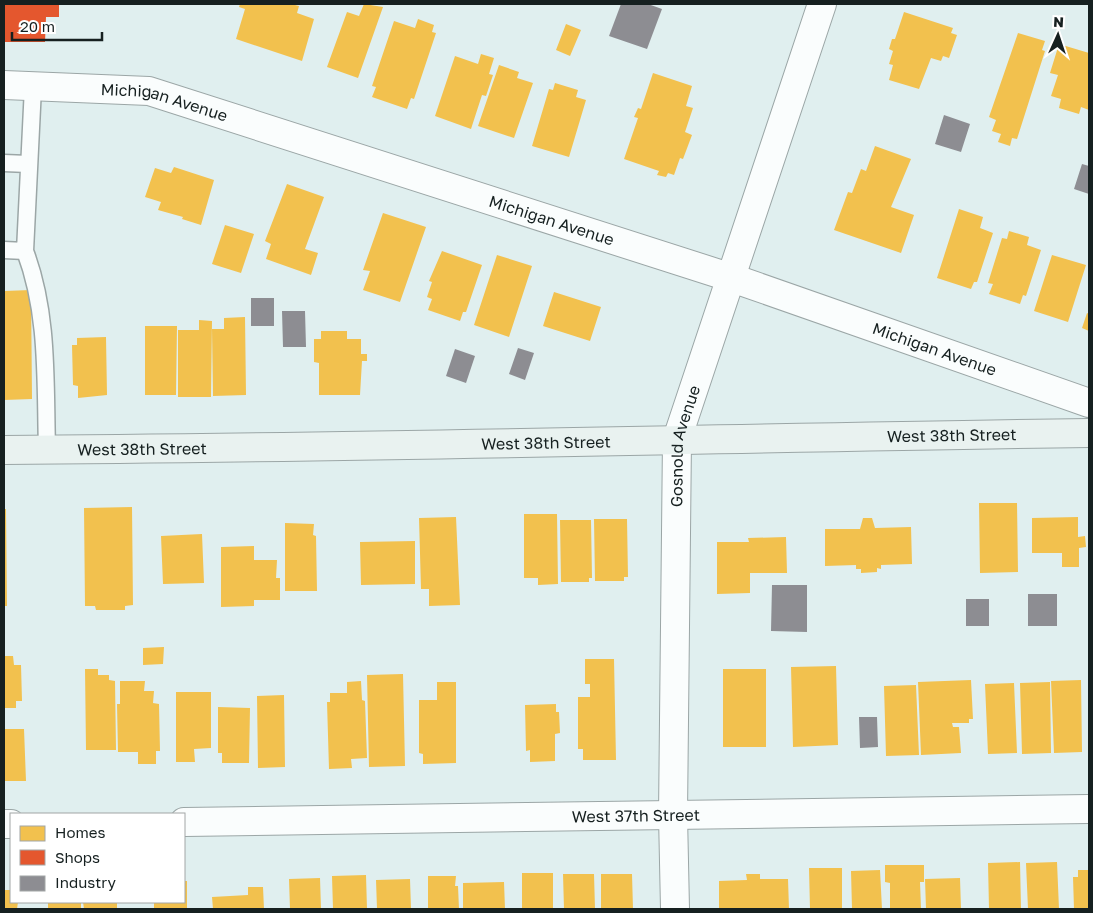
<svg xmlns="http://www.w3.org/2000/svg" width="1093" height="913" viewBox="0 0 1093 913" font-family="'Golos Text',sans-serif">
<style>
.homes{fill:#f2c14e}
.shops{fill:#e4572e}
.industry{fill:#8d8d92}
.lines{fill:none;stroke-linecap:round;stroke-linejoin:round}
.lane-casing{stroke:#9ba6a6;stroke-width:19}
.street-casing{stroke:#9ba6a6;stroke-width:30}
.secondary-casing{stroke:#9ba6a6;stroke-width:30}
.lane{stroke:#fafdfd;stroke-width:16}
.street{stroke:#fafdfd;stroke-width:28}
.secondary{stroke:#e9f2f0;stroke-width:28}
.labels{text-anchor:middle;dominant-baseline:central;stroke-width:5;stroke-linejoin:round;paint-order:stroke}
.street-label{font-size:16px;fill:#162020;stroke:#fff}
</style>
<rect width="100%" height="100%" fill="#e0efef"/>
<path class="homes" d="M 240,4 L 291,4 L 299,6 L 297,13 L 314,19 L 302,61 L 236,39 L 245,9 L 239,7 Z
M 364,4 L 383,7 L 358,78 L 327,67 L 347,12 L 359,16 Z
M 904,12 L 953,28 L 951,33 L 957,35 L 949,58 L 943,56 L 941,61 L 931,58 L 919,89 L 889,80 L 893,65 L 889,64 L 893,51 L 889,49 L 892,39 L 895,39 Z
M 418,19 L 434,25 L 432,32 L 436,33 L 414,99 L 411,98 L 407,109 L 372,97 L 376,87 L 372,86 L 394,21 L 415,28 Z
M 566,24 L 581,30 L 570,56 L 556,50 Z
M 1018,33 L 1045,41 L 1042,50 L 1045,51 L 1017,139 L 1012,138 L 1010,146 L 998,142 L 1001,134 L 992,131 L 996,120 L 989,117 Z
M 1059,44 L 1089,53 L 1089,110 L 1081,107 L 1079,114 L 1059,108 L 1061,99 L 1051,96 L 1058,75 L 1050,73 Z
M 481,54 L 494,58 L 489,74 L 493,75 L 486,96 L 482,95 L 471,129 L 435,116 L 455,56 L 478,64 Z
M 499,65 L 519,72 L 517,78 L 533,83 L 514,138 L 478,126 Z
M 653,73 L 692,86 L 686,106 L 693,108 L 685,132 L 692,135 L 683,159 L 680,158 L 674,175 L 668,173 L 666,177 L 657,175 L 659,171 L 624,159 L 638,118 L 634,117 L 638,108 L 641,109 Z
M 555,83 L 578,90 L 576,97 L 586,100 L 569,157 L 532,146 L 549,89 L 553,90 Z
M 875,146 L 911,159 L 891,207 L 914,215 L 901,253 L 834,230 L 848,192 L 852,193 L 861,169 L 866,171 Z
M 174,167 L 214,180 L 201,225 L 182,219 L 183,217 L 158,210 L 161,202 L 145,197 L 155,168 L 171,173 Z
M 287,184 L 324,197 L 305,249 L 318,253 L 311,275 L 266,259 L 271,244 L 265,241 Z
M 959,209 L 983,217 L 980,228 L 993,233 L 977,282 L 974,282 L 971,289 L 937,278 Z
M 383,213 L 426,227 L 400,302 L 363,290 L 370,271 L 363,270 Z
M 225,225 L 254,234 L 241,273 L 212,264 Z
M 1009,231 L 1029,237 L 1027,245 L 1041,250 L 1026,296 L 1023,295 L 1020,304 L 989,294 L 993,284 L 988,283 L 1002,238 L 1007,239 Z
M 442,251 L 482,265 L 466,312 L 463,312 L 460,321 L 428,310 L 432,299 L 427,297 L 432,282 L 429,281 Z
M 497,255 L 532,266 L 509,337 L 474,325 Z
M 1052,255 L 1086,265 L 1068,322 L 1034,311 Z
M 31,290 L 32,399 L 4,400 L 4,291 Z
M 554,292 L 601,307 L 590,341 L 543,326 Z
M 1087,313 L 1089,314 L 1089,331 L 1082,328 Z
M 245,317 L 246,395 L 213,396 L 212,329 L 224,329 L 224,318 Z
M 199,320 L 212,321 L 211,397 L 178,397 L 178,330 L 199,330 Z
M 145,326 L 177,326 L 176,395 L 145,395 Z
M 321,331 L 347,331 L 347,339 L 361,339 L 361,354 L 367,354 L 367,361 L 362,361 L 360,395 L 319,395 L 319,363 L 314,362 L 314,339 L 321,339 Z
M 106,337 L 107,395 L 78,398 L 78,386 L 73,385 L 72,345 L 77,345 L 77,338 Z
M 979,503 L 1017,503 L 1018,572 L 980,573 Z
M 132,507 L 133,605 L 125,606 L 125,610 L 96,610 L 95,606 L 85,606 L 84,508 Z
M 4,509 L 6,509 L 7,606 L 4,606 Z
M 524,514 L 557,514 L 558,584 L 538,585 L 538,578 L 524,578 Z
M 456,517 L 460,605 L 429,606 L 429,589 L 421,589 L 419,518 Z
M 1078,517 L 1078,537 L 1085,536 L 1086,547 L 1079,548 L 1079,567 L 1062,567 L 1062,553 L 1032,553 L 1032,518 Z
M 863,518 L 872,518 L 875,528 L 911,527 L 912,564 L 881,565 L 881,569 L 877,568 L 877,572 L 861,573 L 861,569 L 856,569 L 856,565 L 825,566 L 825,529 L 860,529 Z
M 594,519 L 627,519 L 628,577 L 624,577 L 624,581 L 595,581 Z
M 560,520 L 591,520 L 592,578 L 589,578 L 589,582 L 561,582 Z
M 285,523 L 314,524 L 313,535 L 316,536 L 317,591 L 285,591 Z
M 202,534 L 204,583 L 163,584 L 161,536 Z
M 786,537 L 787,573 L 750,573 L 750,593 L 717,594 L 717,542 L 749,542 L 748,538 Z
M 415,541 L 415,584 L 361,585 L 360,542 Z
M 254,546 L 254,560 L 277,560 L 276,578 L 280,578 L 280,600 L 254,600 L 254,606 L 221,607 L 221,547 Z
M 164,647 L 163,664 L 143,665 L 143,648 Z
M 4,656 L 13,656 L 14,665 L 21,665 L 22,701 L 16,701 L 16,708 L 4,708 Z
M 585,659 L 614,659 L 616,760 L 583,760 L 583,749 L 578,749 L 578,697 L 590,697 L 590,684 L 585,684 Z
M 836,666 L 838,745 L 793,747 L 791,667 Z
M 85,669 L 98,669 L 98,675 L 109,675 L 109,680 L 115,681 L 116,750 L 86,750 Z
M 723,669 L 766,669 L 766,747 L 723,747 Z
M 403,674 L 405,766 L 369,767 L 367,675 Z
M 971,680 L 973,719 L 969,719 L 969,723 L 952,723 L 953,727 L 959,727 L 961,753 L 921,755 L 918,682 Z
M 1081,680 L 1082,752 L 1054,753 L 1051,681 Z
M 120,681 L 145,681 L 144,691 L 154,691 L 153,703 L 159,704 L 160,751 L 156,751 L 156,764 L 138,764 L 138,752 L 118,752 L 117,704 L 120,704 Z
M 361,681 L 362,700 L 365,701 L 367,758 L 351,759 L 352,768 L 329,769 L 327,702 L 330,702 L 330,693 L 347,693 L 347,682 Z
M 437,682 L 456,682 L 456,763 L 423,764 L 423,754 L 419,753 L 419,700 L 437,700 Z
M 1050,682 L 1051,753 L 1022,754 L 1020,683 Z
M 1014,683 L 1017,753 L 988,754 L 985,684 Z
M 916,685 L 919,755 L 886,756 L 884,686 Z
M 176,692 L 211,692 L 211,748 L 194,749 L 195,762 L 176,762 Z
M 284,695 L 285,767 L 258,768 L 257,696 Z
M 556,704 L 556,712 L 559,712 L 560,733 L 555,734 L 555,761 L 530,762 L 530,750 L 526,751 L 525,705 Z
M 218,707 L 250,708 L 249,763 L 222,763 L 222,753 L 218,753 Z
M 4,729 L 24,729 L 26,781 L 4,781 Z
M 1020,862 L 1021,909 L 989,909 L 988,863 Z
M 1057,862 L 1059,909 L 1028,909 L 1026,863 Z
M 885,865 L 924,865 L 924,882 L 920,882 L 921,909 L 890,909 L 890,883 L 885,882 Z
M 809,868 L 842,868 L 842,909 L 810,909 Z
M 880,870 L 882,909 L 852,909 L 851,871 Z
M 1078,870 L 1089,870 L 1089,909 L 1074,909 L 1073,877 L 1078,877 Z
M 522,873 L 553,873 L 553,909 L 522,909 Z
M 563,874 L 594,874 L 595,909 L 564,909 Z
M 601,874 L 632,874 L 633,909 L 601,909 Z
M 746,874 L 760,874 L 760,879 L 788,879 L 789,909 L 719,909 L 719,881 L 747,880 Z
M 366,875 L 367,909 L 333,909 L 332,876 Z
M 428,876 L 456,876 L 455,886 L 458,886 L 459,909 L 428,909 Z
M 320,878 L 321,909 L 290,909 L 289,879 Z
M 960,878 L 961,909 L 926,909 L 925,879 Z
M 410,879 L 411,909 L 377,909 L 376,880 Z
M 184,881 L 187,881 L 187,909 L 154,909 L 154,902 L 184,902 Z
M 504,882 L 505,909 L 463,909 L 463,883 Z
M 248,887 L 263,887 L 264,909 L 213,909 L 212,897 L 248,895 Z
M 4,890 L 11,890 L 11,902 L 18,902 L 17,909 L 4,909 Z
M 48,902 L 81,902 L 81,909 L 48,909 Z
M 83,902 L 117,902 L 117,909 L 84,909 Z"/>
<path class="shops" d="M 4,4 L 59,4 L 59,17 L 46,17 L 45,42 L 4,42 Z"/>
<path class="industry" d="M 621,4 L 648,4 L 662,9 L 647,49 L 609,36 Z
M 944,115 L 970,124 L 961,152 L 935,144 Z
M 1082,164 L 1089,166 L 1089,194 L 1074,189 Z
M 251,298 L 274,298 L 274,326 L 251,326 Z
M 282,311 L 305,311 L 306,347 L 283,347 Z
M 518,348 L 534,353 L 525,380 L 509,374 Z
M 455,349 L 475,356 L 466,383 L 446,376 Z
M 772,585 L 807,585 L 807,632 L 771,631 Z
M 1028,594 L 1057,594 L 1057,626 L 1028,626 Z
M 966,599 L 989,599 L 989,626 L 966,626 Z
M 859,717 L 877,717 L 878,747 L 860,748 Z"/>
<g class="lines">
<defs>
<path id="lane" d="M 4,163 L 28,164
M 4,250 L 25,251 L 33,87
M 25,251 C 49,314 45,383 47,449"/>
<g id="street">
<path id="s1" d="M 4,85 L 149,91 L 732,278 L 1089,403"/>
<path id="s2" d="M 184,822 L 1089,809"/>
<path d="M 4,824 L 11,824"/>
<path id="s3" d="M 675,909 L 673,815 L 677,439 L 822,4"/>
</g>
<g id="secondary">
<path id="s4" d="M 4,450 C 366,448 727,438 1089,433"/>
</g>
</defs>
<use href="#lane" class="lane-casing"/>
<use href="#street" class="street-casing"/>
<use href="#secondary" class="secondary-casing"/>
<use href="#lane" class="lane"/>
<use href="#street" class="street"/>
<use href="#secondary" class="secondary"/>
</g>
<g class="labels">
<g class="street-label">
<text stroke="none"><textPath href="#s1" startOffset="162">Michigan Avenue</textPath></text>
<text stroke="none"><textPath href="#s1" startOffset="568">Michigan Avenue</textPath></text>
<text stroke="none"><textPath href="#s1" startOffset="972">Michigan Avenue</textPath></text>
<text stroke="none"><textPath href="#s4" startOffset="948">West 38th Street</textPath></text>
<text stroke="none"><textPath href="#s4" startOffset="542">West 38th Street</textPath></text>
<text stroke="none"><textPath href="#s3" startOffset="464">Gosnold Avenue</textPath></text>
<text stroke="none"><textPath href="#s4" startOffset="138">West 38th Street</textPath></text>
<text stroke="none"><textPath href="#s2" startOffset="452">West 37th Street</textPath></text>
</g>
</g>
<rect width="1093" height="913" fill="none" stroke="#162020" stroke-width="10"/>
<rect x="10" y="813" width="175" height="90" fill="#ffffff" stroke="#a2a6a6"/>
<rect x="20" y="826" width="25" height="15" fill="#f2c14e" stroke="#a2a6a6"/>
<text x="55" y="838" font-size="15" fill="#162020">Homes</text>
<rect x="20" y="850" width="25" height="15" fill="#e4572e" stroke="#a2a6a6"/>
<text x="55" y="863" font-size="15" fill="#162020">Shops</text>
<rect x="20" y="876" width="25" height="15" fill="#8d8d92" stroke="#a2a6a6"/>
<text x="55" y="888" font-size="15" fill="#162020">Industry</text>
<g transform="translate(1058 35) rotate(3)" stroke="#ffffff" stroke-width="4" paint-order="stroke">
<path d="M0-4L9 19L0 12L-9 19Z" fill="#162020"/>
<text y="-8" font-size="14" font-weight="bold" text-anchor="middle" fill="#162020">N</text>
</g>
<path d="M12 32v8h90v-8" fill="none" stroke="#162020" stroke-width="2.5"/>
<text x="20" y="32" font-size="15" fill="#162020" stroke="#ffffff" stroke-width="4" paint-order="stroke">20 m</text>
</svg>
